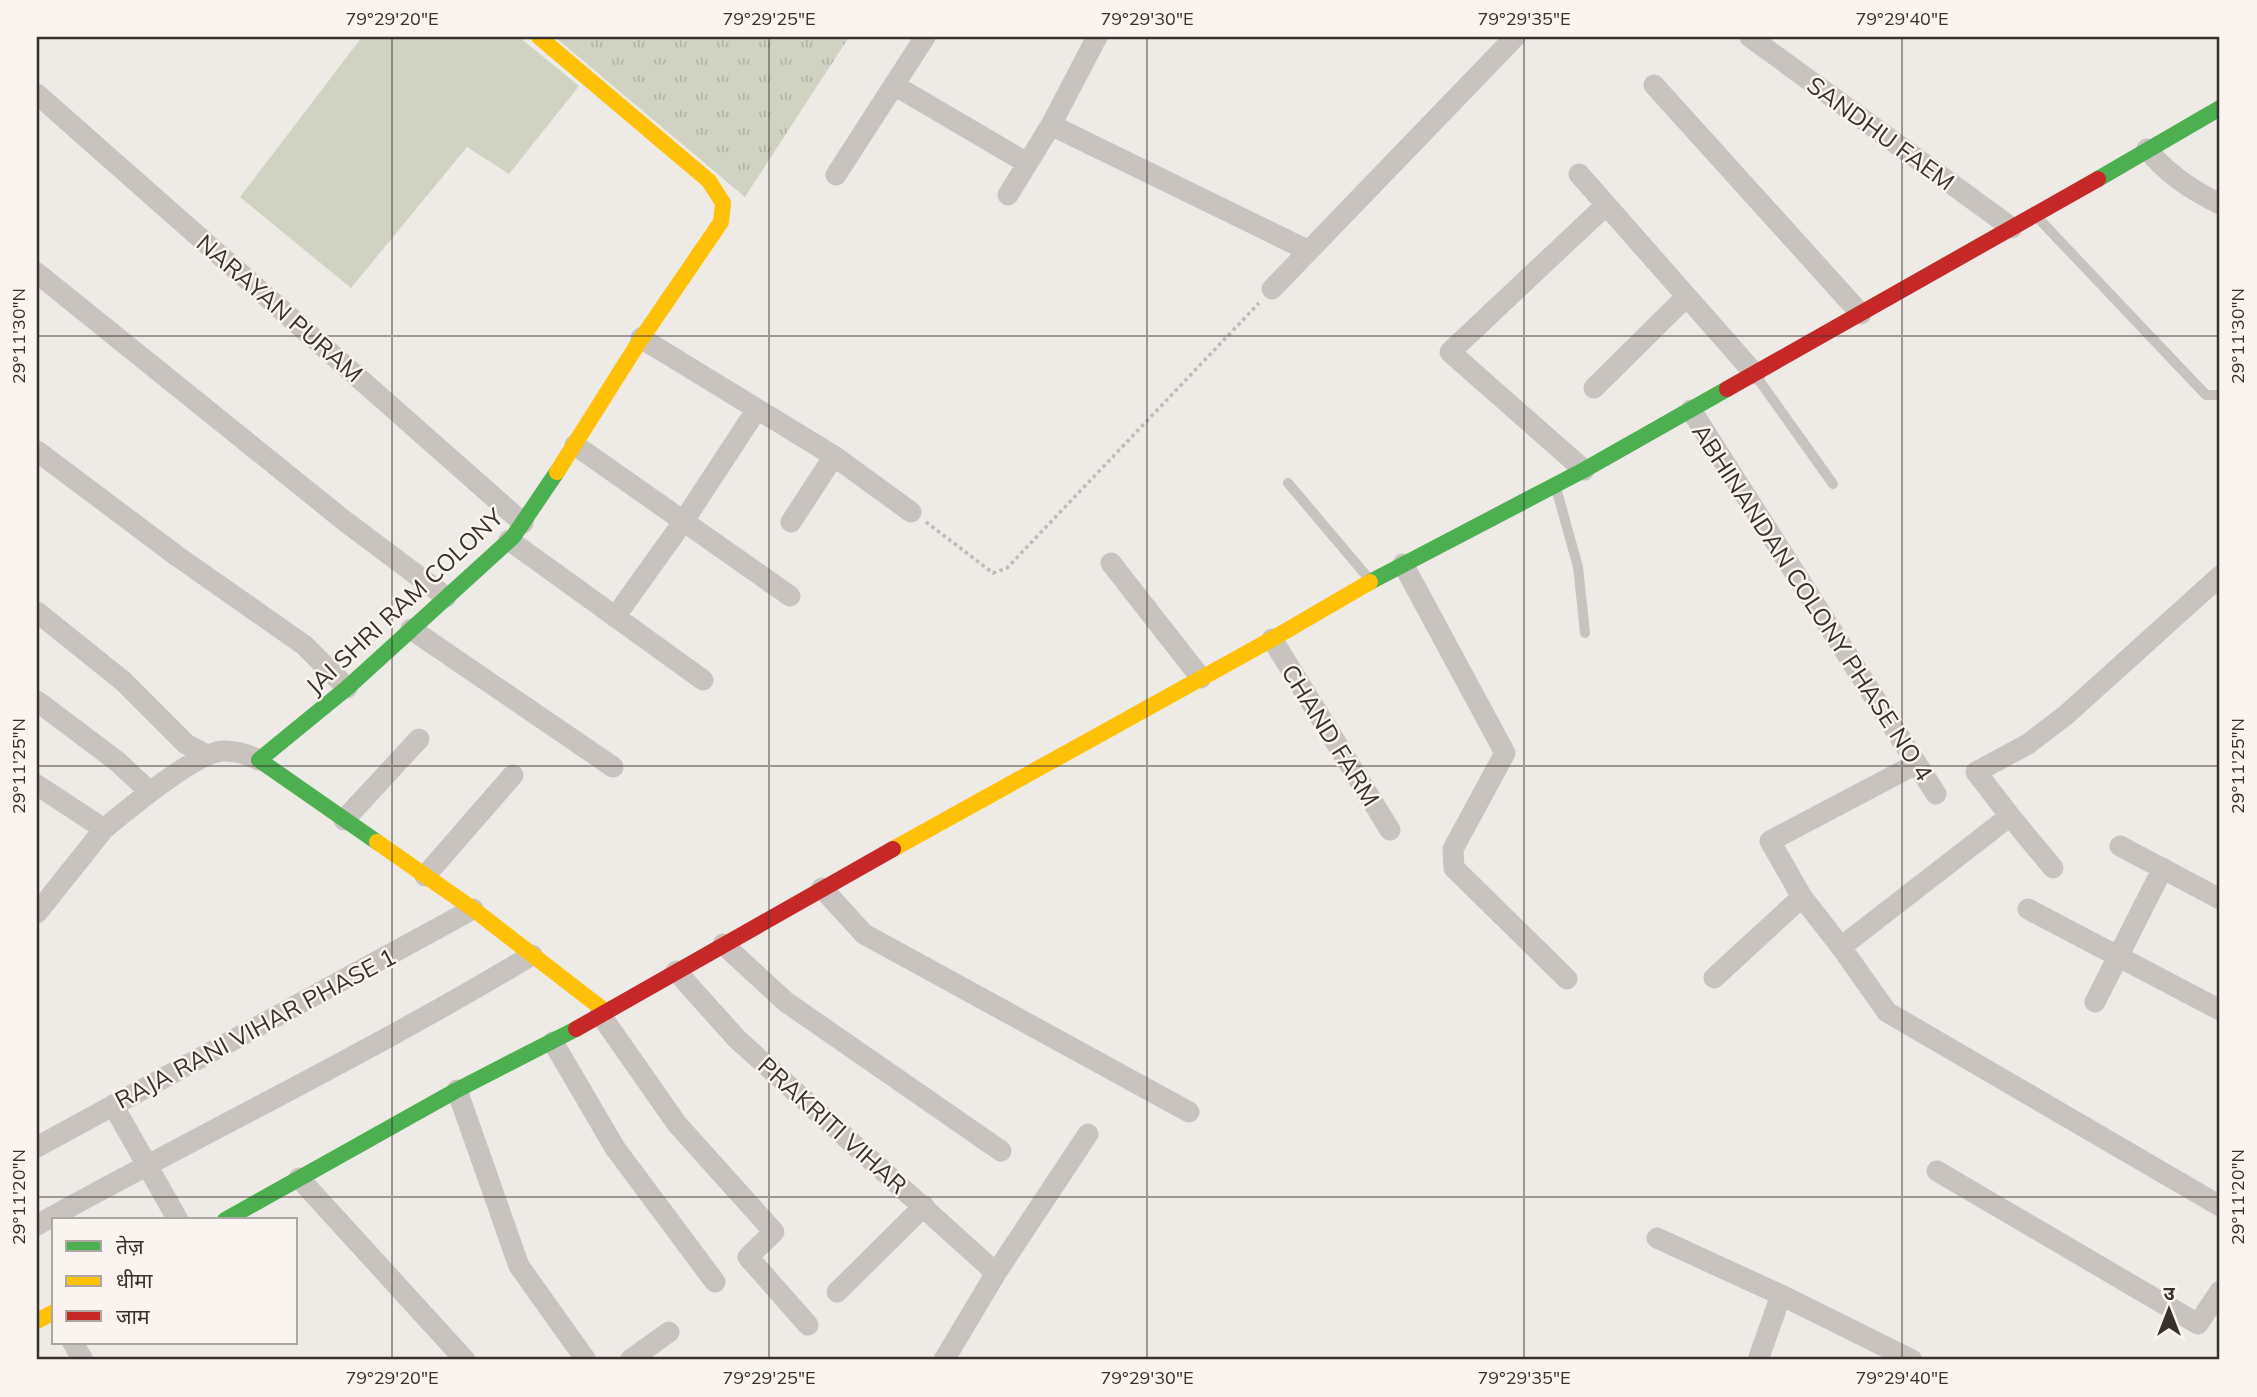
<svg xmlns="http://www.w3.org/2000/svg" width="2257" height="1397" viewBox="0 0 2257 1397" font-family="Mulish,'Noto Sans Devanagari',sans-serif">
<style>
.grass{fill:url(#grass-tufts)}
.pitch{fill:#d0d2c2}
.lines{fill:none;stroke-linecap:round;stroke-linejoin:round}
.path{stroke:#c1bbb7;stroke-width:3.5;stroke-dasharray:3.5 3.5;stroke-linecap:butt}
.lane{stroke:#c8c3bf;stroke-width:10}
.street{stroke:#c8c3bf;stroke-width:21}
.fast{stroke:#4caf50;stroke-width:16}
.slow{stroke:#ffc107;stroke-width:16}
.jam{stroke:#c62828;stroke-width:16}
.ticks{fill:none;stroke:#39302d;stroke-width:2;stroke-opacity:0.45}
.labels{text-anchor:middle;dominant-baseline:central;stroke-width:5;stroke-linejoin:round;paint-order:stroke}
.street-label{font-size:24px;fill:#39302d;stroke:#f9f4ef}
.neatline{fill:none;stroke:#39302d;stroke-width:2.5}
.ticks-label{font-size:18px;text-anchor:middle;fill:#39302d}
</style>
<defs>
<pattern id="grass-tufts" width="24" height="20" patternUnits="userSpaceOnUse" patternTransform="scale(1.75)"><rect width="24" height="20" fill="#d0d2c2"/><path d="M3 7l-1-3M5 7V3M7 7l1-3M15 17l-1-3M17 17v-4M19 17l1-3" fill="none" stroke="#b3b5a7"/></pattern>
</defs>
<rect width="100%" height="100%" fill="#eeeae6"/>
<path class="grass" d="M 555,37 L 849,37 L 745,197 Z"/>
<path class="pitch" d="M 362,37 L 519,37 L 579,86 L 509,174 L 467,147 L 351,288 L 240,197 Z"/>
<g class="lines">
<path class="path" d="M 926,522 L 993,573 L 1007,568 L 1259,303"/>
<path class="lane" d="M 2037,217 L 2206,395 L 2220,395
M 1756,376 L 1833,484
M 1288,483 L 1370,580
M 1556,488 L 1578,567 L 1585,633"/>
<path class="street" d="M 1750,37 L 2012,228
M 894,85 L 1027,163
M 1654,85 L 1861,314
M 37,94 L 523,523
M 1051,125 L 1309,251
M 2147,149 C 2167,174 2191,190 2220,204
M 1579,174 L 1755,374
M 836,175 L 925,37
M 1008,195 L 1051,125 L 1097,37
M 37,273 L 346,522 L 446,597
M 1272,289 L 1515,37
M 641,338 L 834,456 L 911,512
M 1594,388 L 1686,297
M 1691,410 L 1936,794
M 575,445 L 790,596
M 37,451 L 177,556 L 304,645 L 347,688
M 1584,470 L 1450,352 L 1605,206
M 791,522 L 834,456
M 509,540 L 703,680
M 1111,563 L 1201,678
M 1403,564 L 1505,753 L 1453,849 L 1454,868 L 1567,979
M 37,612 L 123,681 L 186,744 L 207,755
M 615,617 L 683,522 L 757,409
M 411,629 L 613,767
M 1272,639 L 1390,830
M 37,701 L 118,762 L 150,792
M 37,785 L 104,829 C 128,809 194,754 222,751 C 236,750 247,754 259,760
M 2010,816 L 2053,868
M 344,820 L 419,739
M 2120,846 L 2220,899
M 425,876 L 513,775
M 822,888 L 864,934 L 1189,1112
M 1802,897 L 1770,841 L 1916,764
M 2028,909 L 2220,1010
M 37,913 L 104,829
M 723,944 L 786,1002 L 1001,1151
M 1841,947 L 2010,816 L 1976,772 L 2028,744 L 2066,715 L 2220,576
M 676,971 L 737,1039 L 996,1273
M 1714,978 L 1802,897 L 1841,947 L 1887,1012 L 2220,1206
M 2095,1002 L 2163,868
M 600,1014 L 677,1124 L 774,1232 L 748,1257 L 808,1325
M 553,1042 L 615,1148 L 715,1282
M 457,1090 L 519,1266 L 586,1360
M 113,1105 L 178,1220
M 37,1147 L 473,909
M 1937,1171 L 2198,1324 L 2220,1291
M 299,1178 L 465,1360
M 37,1225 C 201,1134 371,1052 532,955
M 1657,1238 L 1781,1295 L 1912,1360
M 837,1292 L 924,1206
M 73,1343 L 83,1360
M 630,1360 L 669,1332
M 944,1360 L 996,1273 L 1088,1134
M 1758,1360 L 1781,1295"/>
<path class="fast" d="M 2098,179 L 2220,108
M 1370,582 L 1584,470 L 1727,389
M 377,842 L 259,760 L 347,688 L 513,537 L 557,472
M 225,1220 L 457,1090 L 576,1029"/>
<path class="slow" d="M 539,37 L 709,181 L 723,203 L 721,222 L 639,342 L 557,472
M 377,842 L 473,909 L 605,1011
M 893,849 L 1272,639 L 1370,582
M 37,1321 L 54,1312"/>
<path class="jam" d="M 1727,389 L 2098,179
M 576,1029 L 893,849"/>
</g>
<path class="ticks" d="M 392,37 L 392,1360M 769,37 L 769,1360M 1147,37 L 1147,1360M 1524,37 L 1524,1360M 1902,37 L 1902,1360M 37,336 L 2220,336M 37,766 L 2220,766M 37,1197 L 2220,1197"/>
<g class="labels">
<g class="street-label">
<text transform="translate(1881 133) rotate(36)">SANDHU FAEM</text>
<text transform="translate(280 308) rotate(41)">NARAYAN PURAM</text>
<text transform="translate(404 601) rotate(-43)">JAI SHRI RAM COLONY</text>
<text transform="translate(1813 602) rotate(57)">ABHINANDAN COLONY PHASE NO 4</text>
<text transform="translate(1331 735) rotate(58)">CHAND FARM</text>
<text transform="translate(255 1028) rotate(-28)">RAJA RANI VIHAR PHASE 1</text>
<text transform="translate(833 1125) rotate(42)">PRAKRITI VIHAR</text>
</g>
</g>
<rect width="2257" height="1397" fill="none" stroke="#f9f4ef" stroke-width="77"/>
<rect x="52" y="1218" width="245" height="126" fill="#f9f4ef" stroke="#aca6a1" stroke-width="2"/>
<rect x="66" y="1241" width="35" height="10" fill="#4caf50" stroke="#aca6a1" stroke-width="2"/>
<text x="116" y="1254" font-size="21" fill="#39302d">तेज़</text>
<rect x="66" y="1276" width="35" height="10" fill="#ffc107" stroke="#aca6a1" stroke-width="2"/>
<text x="116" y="1288" font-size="21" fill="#39302d">धीमा</text>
<rect x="66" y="1311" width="35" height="10" fill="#c62828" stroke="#aca6a1" stroke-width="2"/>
<text x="116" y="1324" font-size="21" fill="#39302d">जाम</text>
<g transform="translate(2169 1310)" stroke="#f9f4ef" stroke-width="5" paint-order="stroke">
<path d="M0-5L12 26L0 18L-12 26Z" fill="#39302d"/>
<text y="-10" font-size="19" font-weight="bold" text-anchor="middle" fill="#39302d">उ</text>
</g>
<rect x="38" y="38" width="2180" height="1320" class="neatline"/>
<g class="ticks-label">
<text x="392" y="25">79°29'20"E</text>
<text x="769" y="25">79°29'25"E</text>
<text x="1147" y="25">79°29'30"E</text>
<text x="1524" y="25">79°29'35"E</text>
<text x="1902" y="25">79°29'40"E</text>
<text transform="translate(19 336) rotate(-90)" y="6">29°11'30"N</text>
<text transform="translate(2238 336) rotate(-90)" y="6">29°11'30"N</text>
<text transform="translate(19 766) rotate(-90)" y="6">29°11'25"N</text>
<text transform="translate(2238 766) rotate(-90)" y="6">29°11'25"N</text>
<text transform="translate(19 1197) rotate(-90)" y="6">29°11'20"N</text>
<text transform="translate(2238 1197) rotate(-90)" y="6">29°11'20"N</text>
<text x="392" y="1384">79°29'20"E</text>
<text x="769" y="1384">79°29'25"E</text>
<text x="1147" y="1384">79°29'30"E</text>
<text x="1524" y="1384">79°29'35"E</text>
<text x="1902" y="1384">79°29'40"E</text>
</g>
</svg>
